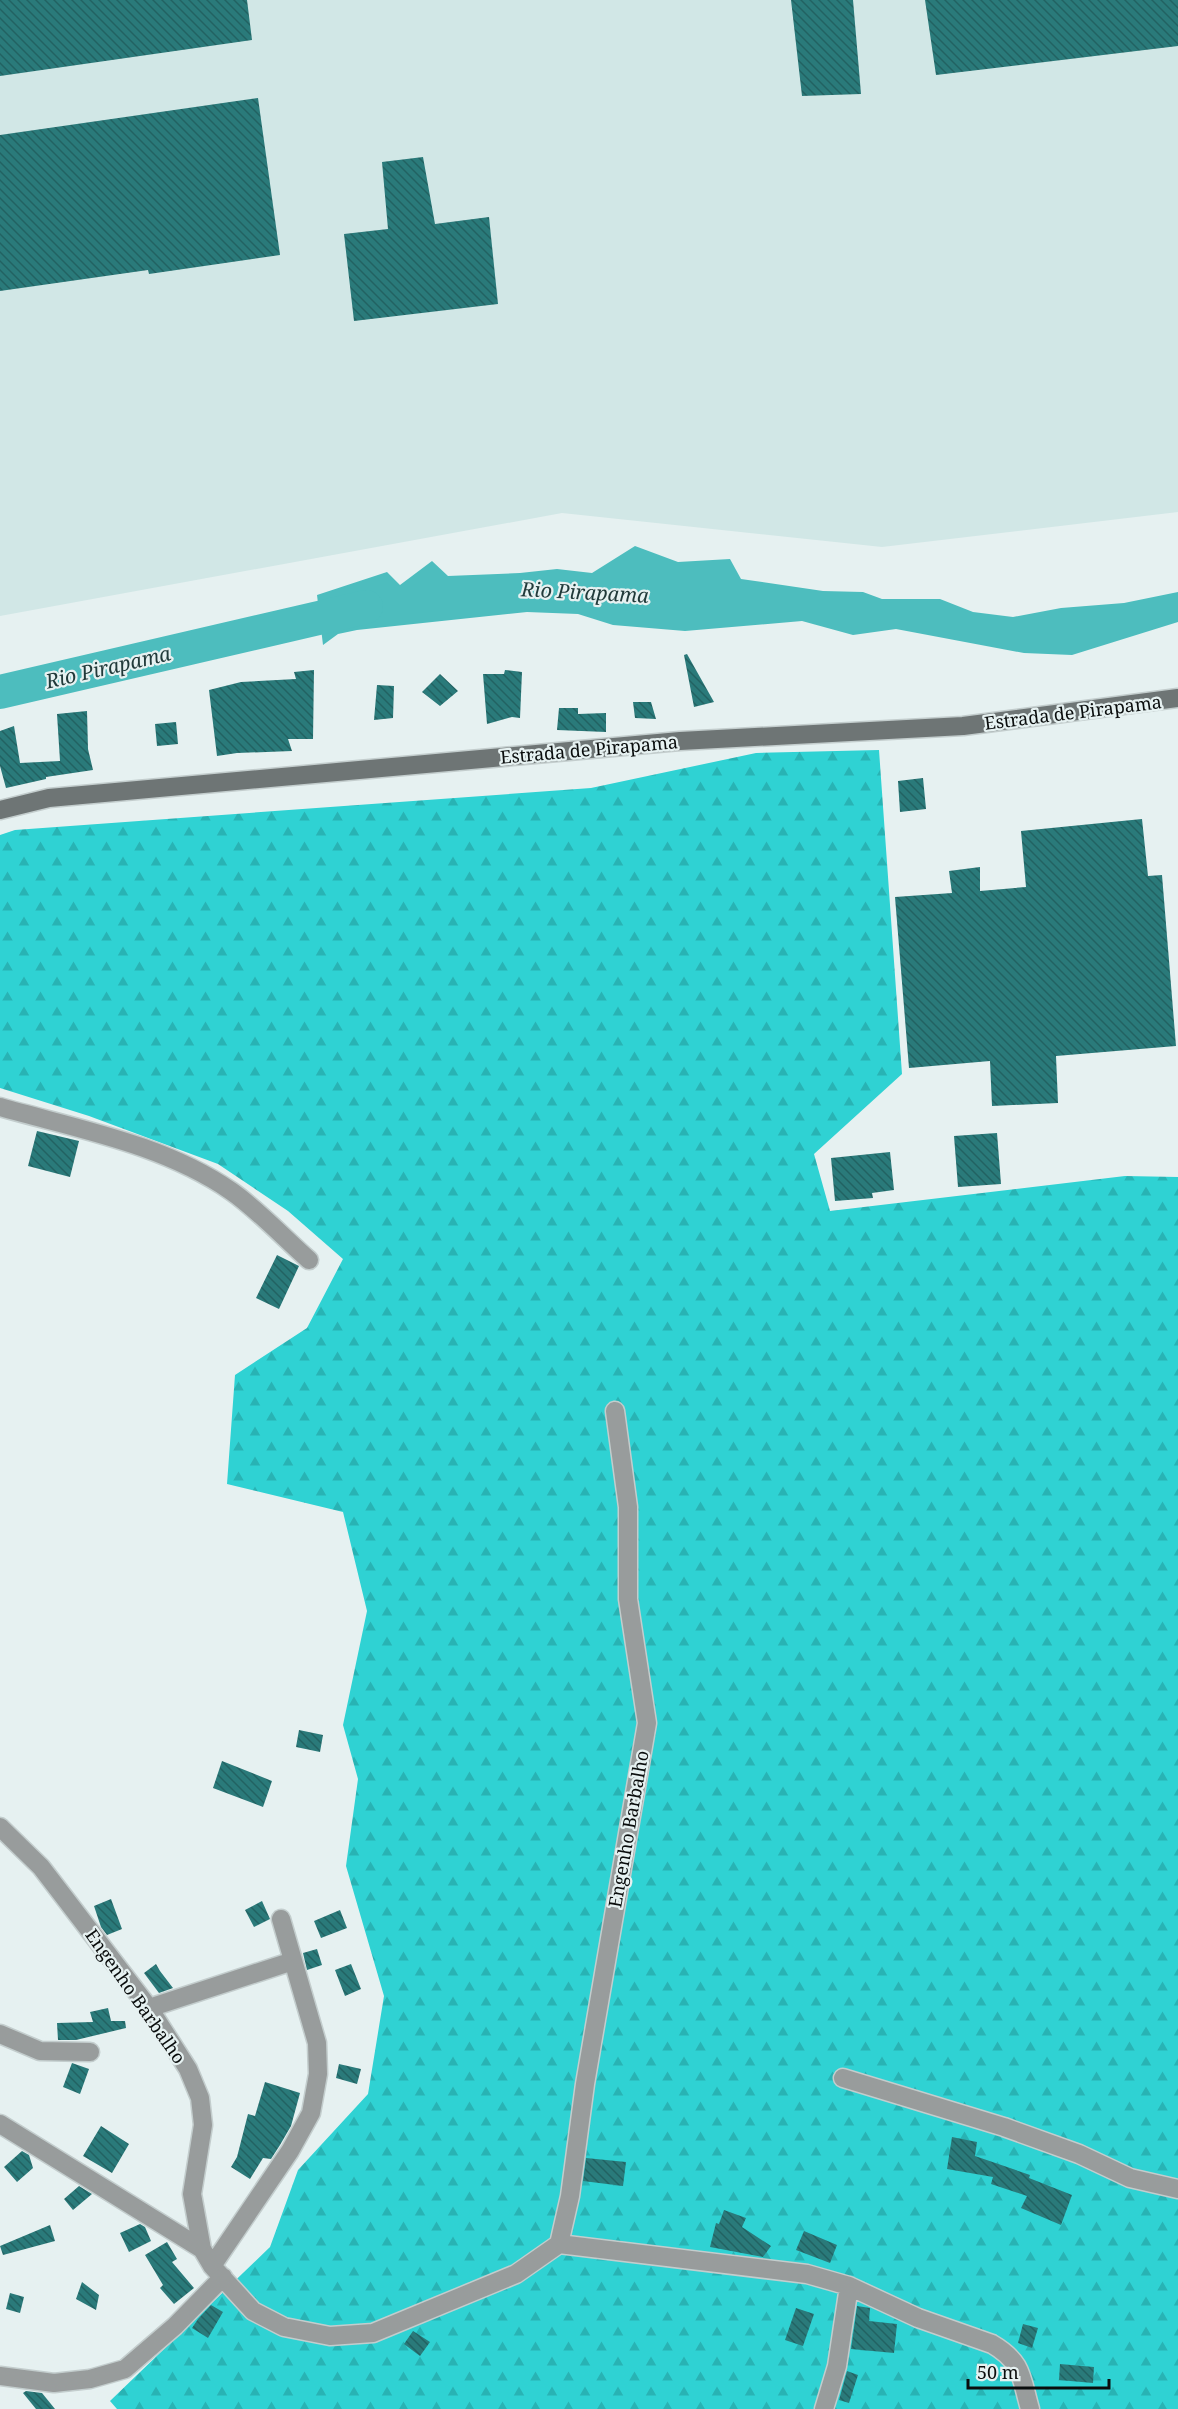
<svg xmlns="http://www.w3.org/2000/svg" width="1178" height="2409" viewBox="0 0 1178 2409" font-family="'Noto Serif',serif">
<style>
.built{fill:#d1e7e6}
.forest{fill:url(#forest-firs)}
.water{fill:#4dbdbe}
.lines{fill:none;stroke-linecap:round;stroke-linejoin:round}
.river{stroke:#4dbdbe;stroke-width:34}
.building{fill:url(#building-back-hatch)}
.street-casing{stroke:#c3cdcd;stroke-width:21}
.secondary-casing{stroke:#c3cdcd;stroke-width:21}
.street{stroke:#989c9c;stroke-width:18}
.secondary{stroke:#6e7575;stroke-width:18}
.labels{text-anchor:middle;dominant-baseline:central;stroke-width:4.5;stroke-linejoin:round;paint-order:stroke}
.street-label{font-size:18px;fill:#0a0d0d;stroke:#e6f1f1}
.water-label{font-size:20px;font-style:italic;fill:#213a3a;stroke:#e6f1f1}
</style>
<defs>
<pattern id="forest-firs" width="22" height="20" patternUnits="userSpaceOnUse" patternTransform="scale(1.5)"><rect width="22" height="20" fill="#2fd2d3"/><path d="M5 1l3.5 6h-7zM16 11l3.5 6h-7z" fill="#28b3b4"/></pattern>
<pattern id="building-back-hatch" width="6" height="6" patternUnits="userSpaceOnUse" patternTransform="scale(1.5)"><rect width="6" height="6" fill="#2a7a7a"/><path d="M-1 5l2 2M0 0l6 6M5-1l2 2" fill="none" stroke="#226262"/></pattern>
</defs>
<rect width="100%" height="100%" fill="#e6f1f1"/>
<path class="built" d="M 0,0 L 1178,0 L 1178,512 L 882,547 L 562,513 L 0,616 Z"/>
<path class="forest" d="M 879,750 L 902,1074 L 814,1154 L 830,1211 L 1125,1176 L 1178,1177 L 1178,2409 L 117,2409 L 110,2401 L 270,2247 L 298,2170 L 368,2094 L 384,1996 L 346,1866 L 358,1779 L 343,1725 L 367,1611 L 343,1512 L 227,1484 L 235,1375 L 307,1328 L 343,1259 L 288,1211 L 218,1164 L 89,1116 L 0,1088 L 0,835 L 15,830 L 591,788 L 756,753 Z"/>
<path class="water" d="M 635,546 L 678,562 L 730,559 L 741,579 L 823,591 L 863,592 L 882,599 L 940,599 L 973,612 L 1013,617 L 1061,608 L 1124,603 L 1178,592 L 1178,622 L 1072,655 L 1024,653 L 896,629 L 853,635 L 802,621 L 685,631 L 613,625 L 578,614 L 527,612 L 357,630 L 338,634 L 323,645 L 317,595 L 387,572 L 400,585 L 432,561 L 448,576 L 520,573 L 557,569 L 592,573 Z"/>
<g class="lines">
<path class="river" d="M 0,692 L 366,607"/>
</g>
<path class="building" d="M 0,0 L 247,0 L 252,40 L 0,76 Z
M 791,0 L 853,0 L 861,94 L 802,96 Z
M 925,0 L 1178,0 L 1178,46 L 936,75 Z
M 258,98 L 280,255 L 149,274 L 148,270 L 0,291 L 0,135 Z
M 423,157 L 435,224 L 489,217 L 498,304 L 354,321 L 344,234 L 388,229 L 382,162 Z
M 687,654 L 714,702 L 694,707 L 684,655 Z
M 314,670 L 313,739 L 288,739 L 292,751 L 237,753 L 217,756 L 209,690 L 241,682 L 296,679 L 294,672 Z
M 505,670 L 522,672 L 520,718 L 512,717 L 487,724 L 483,674 L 504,674 Z
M 440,674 L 458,691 L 440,706 L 422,692 Z
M 377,685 L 394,686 L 393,718 L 374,720 Z
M 633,702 L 651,702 L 656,719 L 635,718 Z
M 559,708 L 578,708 L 578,714 L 606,713 L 606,732 L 557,730 Z
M 87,711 L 88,749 L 93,770 L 46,777 L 46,779 L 6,788 L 0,766 L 0,731 L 14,726 L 20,763 L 60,761 L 57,714 Z
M 176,722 L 178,744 L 157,746 L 155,724 Z
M 923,778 L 926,809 L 900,812 L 898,781 Z
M 1142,819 L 1148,876 L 1162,875 L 1176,1046 L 1056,1056 L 1058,1103 L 992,1106 L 990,1061 L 909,1068 L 895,897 L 952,893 L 949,871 L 980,867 L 980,891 L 1026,887 L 1021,831 Z
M 37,1131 L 79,1141 L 70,1177 L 28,1166 Z
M 997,1133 L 1001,1184 L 958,1187 L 954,1136 Z
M 890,1152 L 894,1190 L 872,1193 L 873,1198 L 835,1201 L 831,1158 Z
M 277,1255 L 299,1266 L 279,1309 L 256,1298 Z
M 299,1730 L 323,1735 L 320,1752 L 296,1747 Z
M 222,1761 L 272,1781 L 263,1807 L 213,1788 Z
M 111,1899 L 122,1929 L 107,1935 L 101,1927 L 94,1906 Z
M 262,1901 L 270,1919 L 254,1927 L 245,1910 Z
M 340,1910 L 347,1928 L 321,1938 L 314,1921 Z
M 317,1949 L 322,1965 L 307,1970 L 303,1953 Z
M 156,1964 L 160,1971 L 173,1988 L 159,1993 L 144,1973 Z
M 351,1964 L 361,1989 L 345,1996 L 335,1970 Z
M 108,2008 L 111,2021 L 125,2021 L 126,2028 L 76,2040 L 58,2040 L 57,2023 L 93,2022 L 90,2012 Z
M 72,2063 L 89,2069 L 80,2094 L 63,2087 Z
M 339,2064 L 361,2069 L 357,2084 L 336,2078 Z
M 265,2082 L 300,2093 L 291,2126 L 280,2145 L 271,2159 L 263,2158 L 250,2179 L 231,2167 L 237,2157 L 248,2114 L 255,2116 Z
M 101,2126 L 129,2144 L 112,2173 L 83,2156 Z
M 952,2137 L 977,2142 L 975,2156 L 1030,2175 L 1029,2178 L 1072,2195 L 1061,2225 L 1021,2208 L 1027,2196 L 991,2184 L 993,2177 L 947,2169 Z
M 22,2151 L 29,2155 L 33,2168 L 17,2182 L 4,2167 Z
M 586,2158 L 626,2162 L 623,2186 L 583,2181 Z
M 79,2186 L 92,2194 L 73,2210 L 64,2199 Z
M 724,2210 L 746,2218 L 742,2227 L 771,2246 L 763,2257 L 710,2247 L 716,2223 L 719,2224 Z
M 140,2224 L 145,2227 L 151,2241 L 129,2252 L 120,2233 Z
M 50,2225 L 55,2241 L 3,2255 L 0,2246 Z
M 804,2231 L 837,2245 L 830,2263 L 796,2250 Z
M 167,2242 L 177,2259 L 172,2262 L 194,2288 L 174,2304 L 160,2288 L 163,2285 L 145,2255 Z
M 82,2282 L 99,2295 L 96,2310 L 76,2299 Z
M 10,2293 L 24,2297 L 20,2313 L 6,2309 Z
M 211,2305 L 223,2312 L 208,2338 L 192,2328 L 198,2319 Z
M 857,2306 L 870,2308 L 869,2321 L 897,2324 L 894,2353 L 851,2349 Z
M 796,2308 L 814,2314 L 803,2346 L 785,2340 Z
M 1023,2324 L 1038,2328 L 1032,2348 L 1018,2343 Z
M 413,2331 L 430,2342 L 420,2356 L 404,2344 Z
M 1060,2364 L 1094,2367 L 1093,2383 L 1059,2380 Z
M 847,2371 L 858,2375 L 849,2403 L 839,2400 Z
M 26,2391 L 42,2393 L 55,2409 L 36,2409 L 23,2393 Z"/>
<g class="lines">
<defs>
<path id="street" d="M 0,1107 C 77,1129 163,1144 231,1191 C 256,1208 285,1239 309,1260
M 0,1827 L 41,1867 L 149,2008 L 188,2069 L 200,2098 L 203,2125 L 192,2194 L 202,2249 L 212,2266 L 253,2311 L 284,2327 L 330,2336 L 373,2333 L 516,2274 L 559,2244 L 807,2274 L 849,2286 L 918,2318 L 992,2344 C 1023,2362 1021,2378 1030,2409
M 149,2008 L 293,1961
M 0,2034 L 40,2051 L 90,2052
M 843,2078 L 1004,2127 L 1079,2154 L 1130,2178 L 1178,2189
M 0,2124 L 202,2249
M 559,2244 L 570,2196 L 585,2084 L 647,1723 L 628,1599 L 628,1507 L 615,1411
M 212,2266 L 290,2151 L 311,2113 L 318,2074 L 317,2043 L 281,1919
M 0,2376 L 54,2383 L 90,2379 L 125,2369 L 175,2326 L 223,2277
M 824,2409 L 837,2366 L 849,2286"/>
<path id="secondary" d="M 0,810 L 49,798 L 680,741 L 963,726 L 1178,698"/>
</defs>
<use href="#street" class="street-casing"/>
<use href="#secondary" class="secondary-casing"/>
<use href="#street" class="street"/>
<use href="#secondary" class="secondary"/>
</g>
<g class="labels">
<g class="street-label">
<text transform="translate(1073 712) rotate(-7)">Estrada de Pirapama</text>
<text transform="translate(589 749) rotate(-5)">Estrada de Pirapama</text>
<text transform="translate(628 1829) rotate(-80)">Engenho Barbalho</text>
<text transform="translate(136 1996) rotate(55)">Engenho Barbalho</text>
</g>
<g class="water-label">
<text transform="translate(585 592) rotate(3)">Rio Pirapama</text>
<text transform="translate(108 667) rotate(-13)">Rio Pirapama</text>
</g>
</g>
<path d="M968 2379v9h141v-9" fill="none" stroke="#0a0d0d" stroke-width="3"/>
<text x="977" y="2379" font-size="18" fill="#0a0d0d" stroke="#e6f1f1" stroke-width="4.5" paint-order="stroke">50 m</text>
</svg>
